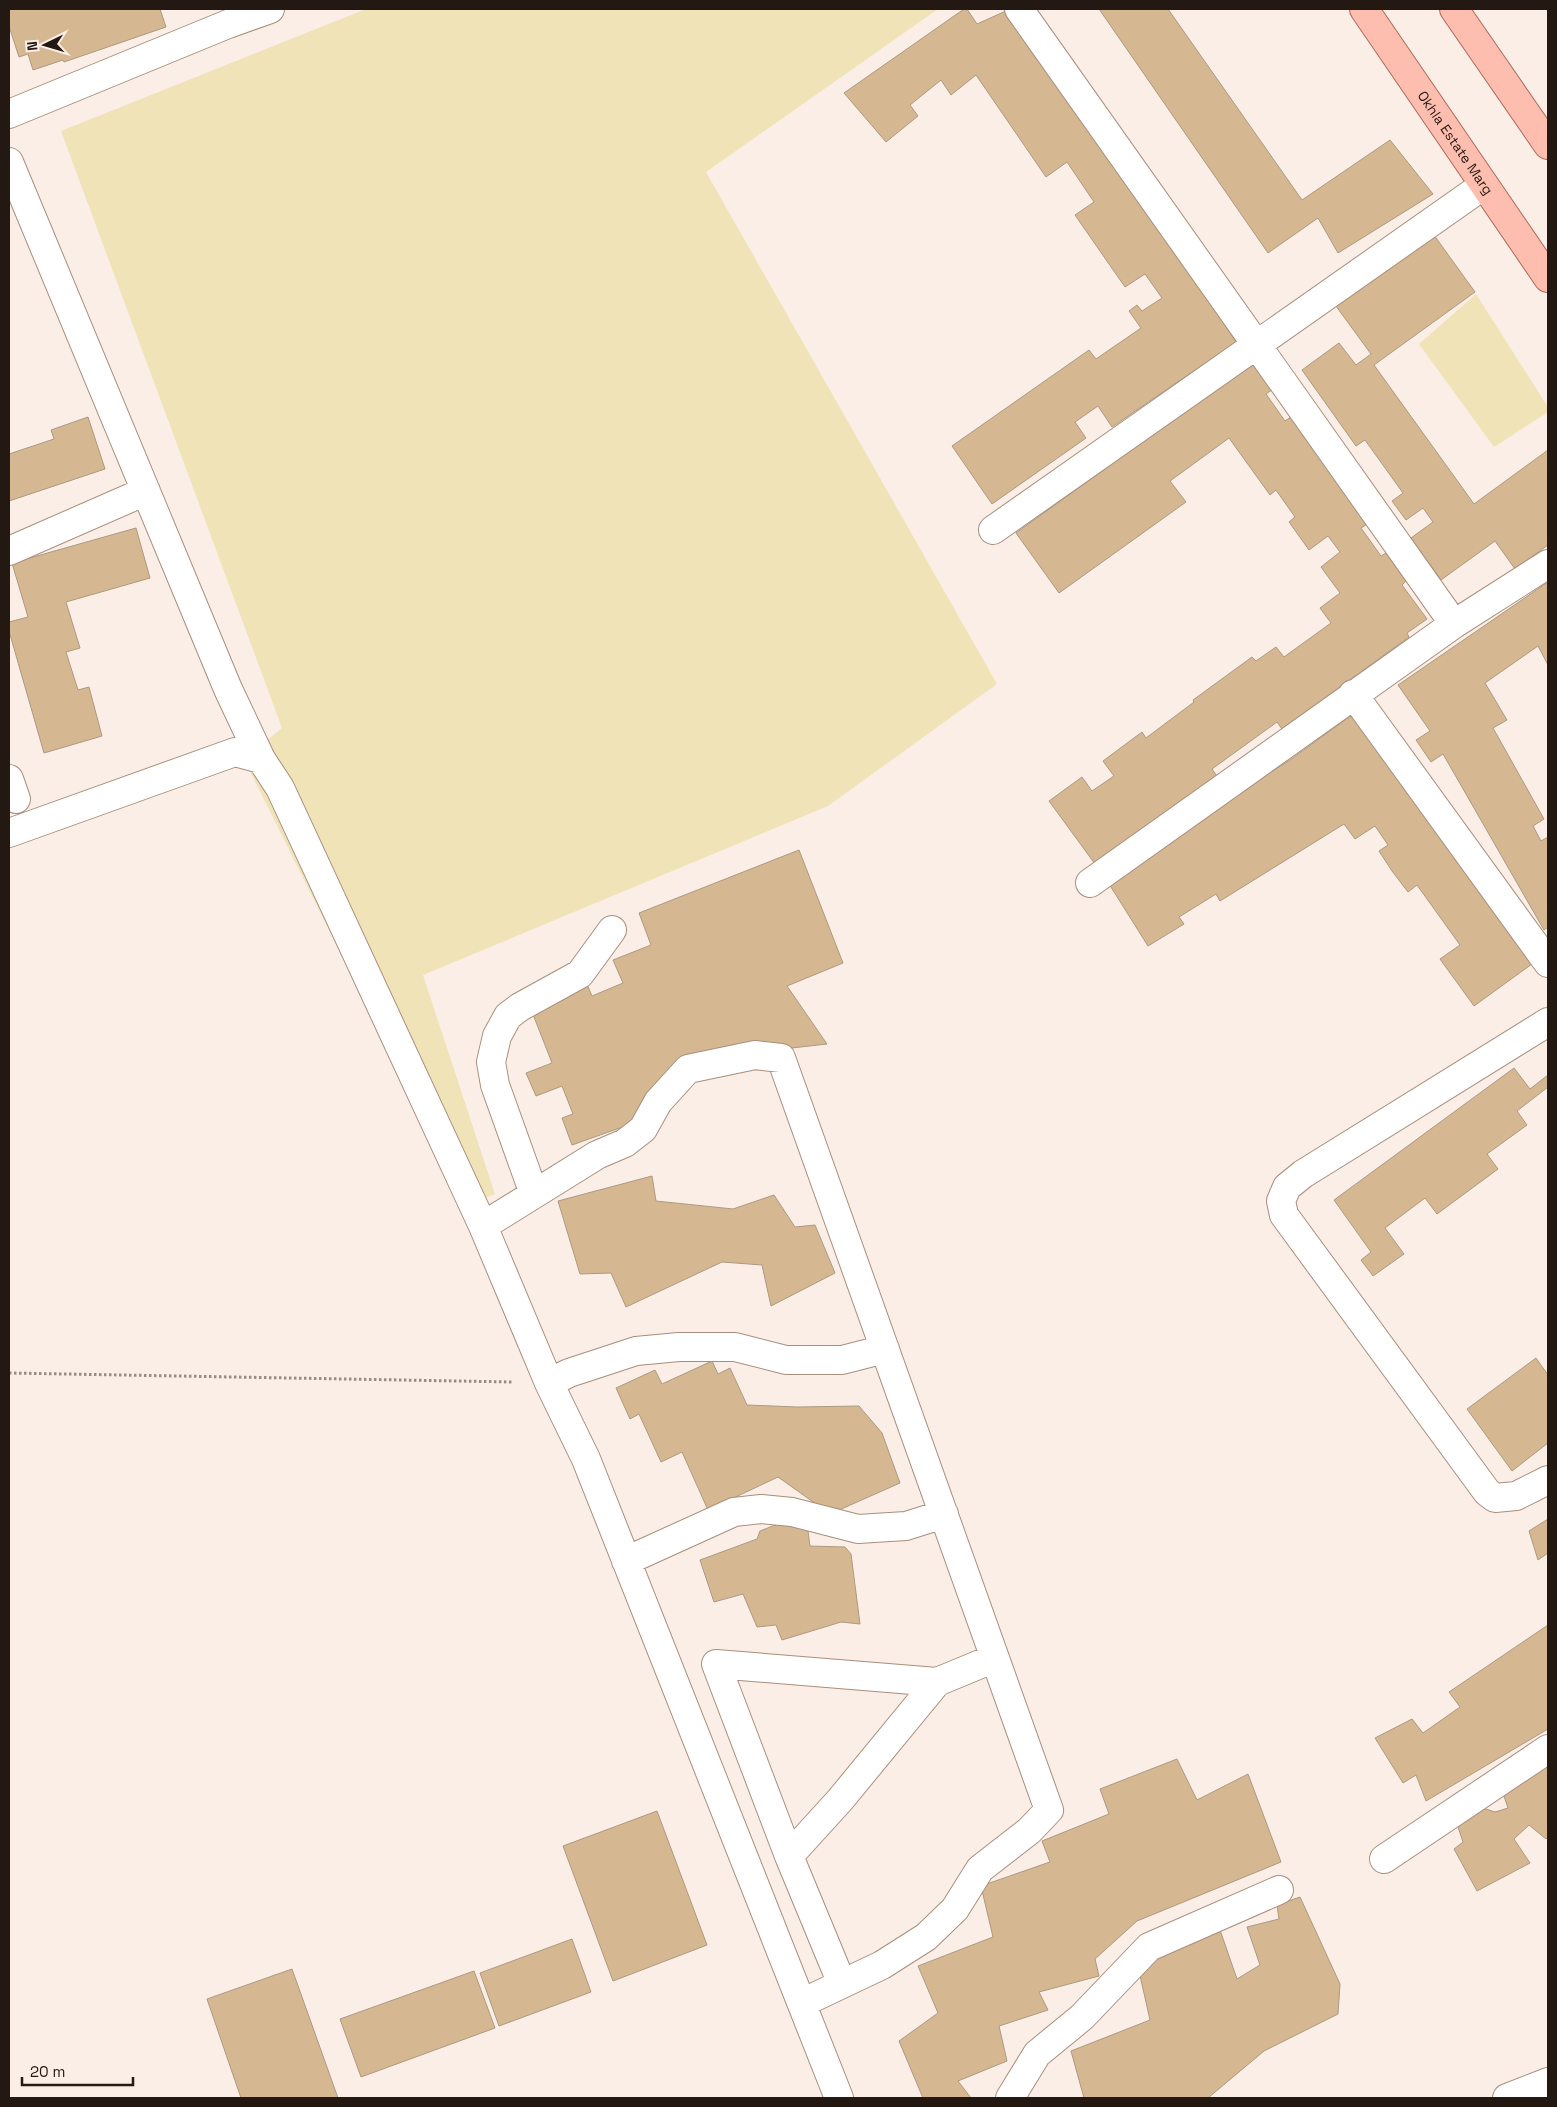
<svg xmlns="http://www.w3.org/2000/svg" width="1557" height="2107" viewBox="0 0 1557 2107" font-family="'Space Grotesk',sans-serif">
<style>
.green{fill:#f0e3b8}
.building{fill:#d5b892;stroke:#ad9980}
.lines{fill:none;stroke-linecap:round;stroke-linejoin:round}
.minor-casing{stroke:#aa8e7c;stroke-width:30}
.major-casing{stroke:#b06857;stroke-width:30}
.path{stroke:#978b84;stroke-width:3;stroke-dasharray:2.5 2.5;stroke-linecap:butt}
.minor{stroke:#fff;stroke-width:28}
.major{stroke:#fdbeb0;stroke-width:28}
.labels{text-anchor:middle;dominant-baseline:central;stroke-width:4.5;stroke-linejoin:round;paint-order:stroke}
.street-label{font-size:14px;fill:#231812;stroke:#fbeee6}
</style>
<rect width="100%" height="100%" fill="#fbeee6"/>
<path class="green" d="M 366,9 L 938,9 L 706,172 L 997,684 L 828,806 L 423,975 L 495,1194 L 466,1206 L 244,759 L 282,728 L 61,131 Z
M 1476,294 L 1548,407 L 1548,412 L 1494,447 L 1419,344 Z"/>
<path class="building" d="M 12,9 L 160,9 L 166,27 L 64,62 L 63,60 L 33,70 L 28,54 L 19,57 L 9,26 L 9,10 Z
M 964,9 L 967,9 L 977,24 L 1008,10 L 1059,72 L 1236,342 L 1112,427 L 1098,406 L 1075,422 L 1086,438 L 992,504 L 952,446 L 1089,350 L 1096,359 L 1141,328 L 1129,311 L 1137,305 L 1142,311 L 1162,298 L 1145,274 L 1125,287 L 1075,215 L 1094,202 L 1067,162 L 1046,177 L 976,75 L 951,95 L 941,80 L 910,105 L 918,116 L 886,142 L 844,93 Z
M 1099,9 L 1168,9 L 1302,200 L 1390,140 L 1433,194 L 1338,253 L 1318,218 L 1268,253 Z
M 1431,231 L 1475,292 L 1374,365 L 1474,504 L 1548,450 L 1548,545 L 1515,569 L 1495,541 L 1441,580 L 1411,538 L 1433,522 L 1423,508 L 1406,520 L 1392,501 L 1403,493 L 1365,440 L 1356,446 L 1302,370 L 1339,343 L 1356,365 L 1371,354 L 1333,302 Z
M 1253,362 L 1276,387 L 1266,394 L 1285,421 L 1295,414 L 1372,521 L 1361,528 L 1381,556 L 1386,553 L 1406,581 L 1402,585 L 1427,619 L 1407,633 L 1409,637 L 1282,729 L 1277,722 L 1212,769 L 1217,776 L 1095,864 L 1049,801 L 1082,777 L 1092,791 L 1114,776 L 1103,761 L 1142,732 L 1146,738 L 1194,702 L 1193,700 L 1252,657 L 1256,661 L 1276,647 L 1284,657 L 1331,623 L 1320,608 L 1340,593 L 1321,567 L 1340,552 L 1328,536 L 1309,550 L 1289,522 L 1295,517 L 1276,490 L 1270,495 L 1229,438 L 1170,481 L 1186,502 L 1059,593 L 1016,533 Z
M 88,417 L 105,469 L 9,501 L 9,454 L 54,439 L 51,430 Z
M 136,528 L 150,578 L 66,602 L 80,648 L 66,652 L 78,690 L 89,687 L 102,736 L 44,753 L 9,631 L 9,622 L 28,617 L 12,563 Z
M 1548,582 L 1548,665 L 1538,646 L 1485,683 L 1507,720 L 1493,728 L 1544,819 L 1533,826 L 1541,841 L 1548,837 L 1548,927 L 1544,930 L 1443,754 L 1431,762 L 1416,740 L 1430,731 L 1398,685 Z
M 1353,714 L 1532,964 L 1474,1006 L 1440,959 L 1460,945 L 1417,885 L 1408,892 L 1392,871 L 1379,851 L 1388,845 L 1375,826 L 1355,839 L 1344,824 L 1220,901 L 1216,894 L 1179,917 L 1184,924 L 1148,946 L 1104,876 L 1290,760 Z
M 799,850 L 843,963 L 787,986 L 827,1044 L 686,1060 L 645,1119 L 572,1145 L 562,1118 L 573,1114 L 562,1086 L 536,1096 L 526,1073 L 552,1063 L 529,1004 L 586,982 L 592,996 L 623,983 L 613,960 L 651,945 L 639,913 Z
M 1514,1068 L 1530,1089 L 1548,1075 L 1548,1087 L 1517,1111 L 1527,1125 L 1487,1154 L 1498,1169 L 1437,1214 L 1425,1198 L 1385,1228 L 1404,1254 L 1373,1276 L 1361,1260 L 1371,1252 L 1334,1200 Z
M 652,1176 L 656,1201 L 733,1209 L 774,1195 L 795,1227 L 815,1225 L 835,1273 L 771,1306 L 762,1265 L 722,1262 L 626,1307 L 611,1273 L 580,1274 L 558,1201 Z
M 1536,1358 L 1548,1375 L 1548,1443 L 1512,1471 L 1467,1409 Z
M 712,1361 L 718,1374 L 730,1368 L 747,1405 L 797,1407 L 859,1406 L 882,1433 L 900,1483 L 830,1514 L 778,1477 L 708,1510 L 682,1452 L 661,1462 L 639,1414 L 630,1419 L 616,1388 L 655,1370 L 662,1384 Z
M 1548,1519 L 1548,1553 L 1538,1560 L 1529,1531 Z
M 788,1520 L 807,1524 L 810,1546 L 845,1547 L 851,1554 L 860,1624 L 841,1622 L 782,1640 L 776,1625 L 757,1627 L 743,1594 L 714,1602 L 700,1560 L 757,1539 L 760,1531 Z
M 1548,1625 L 1548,1729 L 1426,1801 L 1416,1775 L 1403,1783 L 1375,1738 L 1412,1719 L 1423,1733 L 1460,1707 L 1449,1692 Z
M 1177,1759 L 1197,1800 L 1248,1774 L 1281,1862 L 1137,1921 L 1095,1959 L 1099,1976 L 1039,1992 L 1048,2010 L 999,2026 L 1007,2061 L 958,2081 L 971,2098 L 923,2098 L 899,2041 L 938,2013 L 918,1966 L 993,1937 L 981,1886 L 1050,1862 L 1042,1841 L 1109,1814 L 1100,1789 Z
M 1548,1762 L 1548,1837 L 1546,1839 L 1529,1825 L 1514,1839 L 1530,1863 L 1477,1891 L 1454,1849 L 1463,1842 L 1457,1824 L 1477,1806 L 1495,1812 L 1508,1808 L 1503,1793 Z
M 657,1811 L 707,1945 L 613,1981 L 563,1846 Z
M 1300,1897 L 1340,1984 L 1338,2014 L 1264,2051 L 1208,2098 L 1084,2098 L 1071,2051 L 1150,2020 L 1139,1971 L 1155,1956 L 1220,1930 L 1237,1979 L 1260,1965 L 1247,1927 L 1279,1919 L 1277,1905 Z
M 572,1939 L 591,1992 L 499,2026 L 480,1973 Z
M 292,1969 L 338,2098 L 241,2098 L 207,1999 Z
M 474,1971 L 495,2028 L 361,2077 L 340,2019 Z"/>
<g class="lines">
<defs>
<path id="minor" d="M 1019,9 L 1454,624
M 9,114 L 228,24 L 270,9
M 9,162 L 228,689 L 261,759
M 993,530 L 1484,185
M 9,551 L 146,491
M 1353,694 L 1548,963
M 9,779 L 16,799
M 9,833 L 235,752 L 261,759 L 280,788 L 483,1226 L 549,1383 L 586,1459 L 839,2098
M 1090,883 L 1454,624 L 1548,564
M 1548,1022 L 1303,1174 L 1287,1187 L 1281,1201 L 1284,1215 L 1487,1492 L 1495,1498 L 1516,1496 L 1548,1480
M 534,1194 L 495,1085 L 491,1062 L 497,1036 L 508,1016 L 520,1007 L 580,974 L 612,930
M 483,1226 L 597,1155 L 625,1143 L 643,1129 L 658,1102 L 688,1069 L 755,1055 L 781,1058 L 1049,1810 L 1029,1831 L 980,1869 L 955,1909 L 926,1937 L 882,1965 L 802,2003
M 549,1383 L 569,1373 L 636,1351 L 679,1347 L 735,1347 L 786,1360 L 842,1360 L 885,1349
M 626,1561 L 734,1512 L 761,1509 L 792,1512 L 858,1529 L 906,1526 L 944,1514
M 789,1856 L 840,1800 L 937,1682
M 1384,1859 L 1548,1749
M 842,1984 L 789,1856 L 716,1664 L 937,1682 L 995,1658
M 1010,2098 L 1037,2054 L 1082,2017 L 1149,1947 L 1279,1890
M 1507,2098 L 1548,2082"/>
<g id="major">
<path id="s1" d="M 1364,9 L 1548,278"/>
<path d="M 1454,9 L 1548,145"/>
</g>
</defs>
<use href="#minor" class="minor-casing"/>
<use href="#major" class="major-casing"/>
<path class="path" d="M 9,1373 L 513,1382"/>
<use href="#minor" class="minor"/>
<use href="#major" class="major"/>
</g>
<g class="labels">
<g class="street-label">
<text stroke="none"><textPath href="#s1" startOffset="162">Okhla Estate Marg</textPath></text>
</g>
</g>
<rect width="1557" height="2107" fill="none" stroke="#231812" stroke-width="20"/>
<g transform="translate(45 45) rotate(265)" stroke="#fbeee6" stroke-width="4" paint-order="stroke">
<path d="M0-4L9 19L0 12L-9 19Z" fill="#231812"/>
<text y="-8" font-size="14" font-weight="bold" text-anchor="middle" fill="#231812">N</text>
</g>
<path d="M22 2077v8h111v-8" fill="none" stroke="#231812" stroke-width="2.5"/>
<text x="30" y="2077" font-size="15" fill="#231812" stroke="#fbeee6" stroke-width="4" paint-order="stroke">20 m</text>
</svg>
